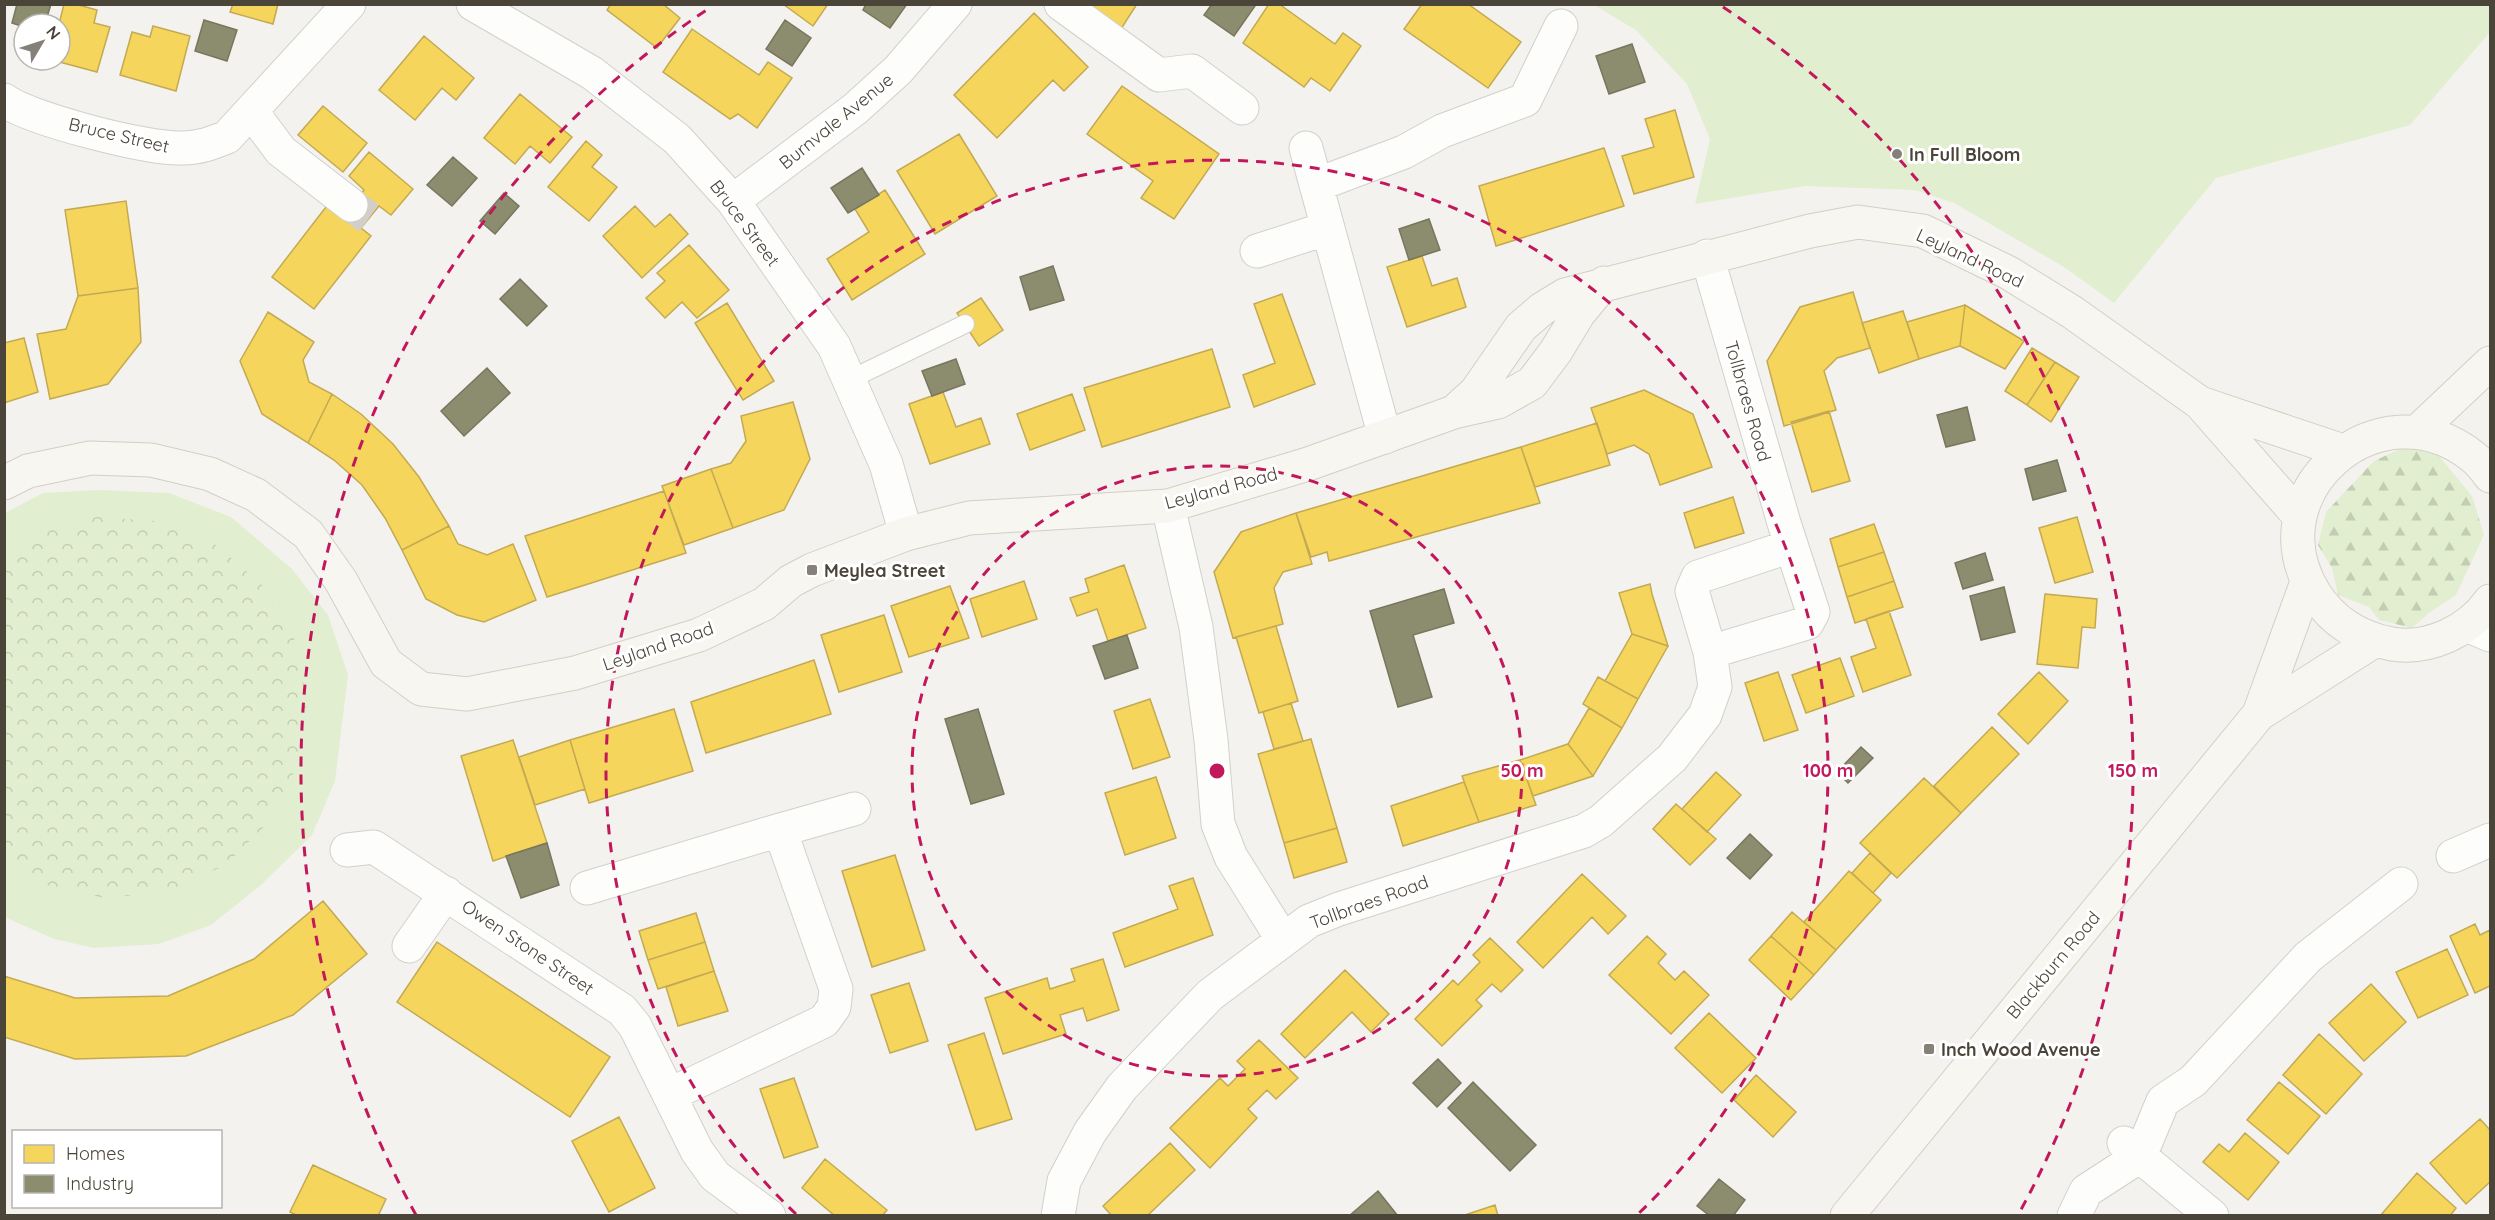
<svg xmlns="http://www.w3.org/2000/svg" width="2495" height="1220" viewBox="0 0 2495 1220" font-family="Quicksand,sans-serif">
<style>
.grass{fill:#e1eecf}
.forest{fill:url(#forest-firs)}
.park{fill:url(#park-crowns)}
.homes{fill:#f6d55c;stroke:#c3aa52;stroke-width:1.5}
.industry{fill:#8c8c6e;stroke:#78765e;stroke-width:1.5}
.lines{fill:none;stroke-linecap:round;stroke-linejoin:round}
.street-tunnel{stroke:#d2cfca;stroke-width:33;stroke-dasharray:33 16;stroke-linecap:butt}
.lane-casing{stroke:#d2d0cb;stroke-width:20}
.street-casing{stroke:#d2d0cb;stroke-width:35}
.secondary-casing{stroke:#d3cfc5;stroke-width:35}
.lane{stroke:#fdfdfc;stroke-width:18}
.street{stroke:#fdfdfc;stroke-width:33}
.secondary{stroke:#f7f6f1;stroke-width:33}
.ring{fill:none;stroke:#c2185b;stroke-width:3;stroke-dasharray:10 8}
.poi-dot{fill:#868178;stroke:#fff;stroke-width:2}
.labels{text-anchor:middle;dominant-baseline:central;stroke-width:6;stroke-linejoin:round;paint-order:stroke}
.street-label{font-size:18px;fill:#4b4439;stroke:#fff}
.poi-label{font-size:18px;font-weight:bold;fill:#4b4439;stroke:#fff;text-anchor:start}
.centre{fill:#c2185b;stroke:#fff;stroke-width:3}
.ring-label{font-size:18px;text-anchor:middle;font-weight:bold;fill:#c2185b;stroke:#fff;stroke-width:6;stroke-linejoin:round;paint-order:stroke}
</style>
<defs>
<pattern id="forest-firs" width="22" height="20" patternUnits="userSpaceOnUse" patternTransform="scale(1.5)"><rect width="22" height="20" fill="#e1eecf"/><path d="M5 1l3.5 6h-7zM16 11l3.5 6h-7z" fill="#c3cdb2"/></pattern>
<pattern id="park-crowns" width="20" height="18" patternUnits="userSpaceOnUse" patternTransform="scale(1.5)"><rect width="20" height="18" fill="#e1eecf"/><path d="M2 6a3 3 0 1 1 6 0M12 15a3 3 0 1 1 6 0" fill="none" stroke="#c3cdb2"/></pattern>
</defs>
<rect width="100%" height="100%" fill="#f4f2ee"/>
<path class="grass" d="M 2490,4 L 2490,32 L 2410,125 L 2216,178 L 2114,303 L 2064,267 L 1954,203 L 1915,190 L 1805,186 L 1695,204 L 1710,139 L 1687,84 L 1636,30 L 1594,5 Z
M 99,490 L 169,493 L 231,517 L 292,569 L 328,615 L 348,675 L 335,781 L 312,835 L 261,885 L 211,925 L 159,944 L 94,948 L 54,939 L 5,917 L 5,513 L 43,493 Z"/>
<path class="forest" d="M 2413,443 L 2439,456 L 2472,496 L 2484,535 L 2456,595 L 2429,613 L 2412,628 L 2379,620 L 2369,607 L 2338,595 L 2332,568 L 2318,545 L 2326,512 L 2374,461 Z"/>
<path class="park" d="M 97,517 L 158,521 L 216,545 L 262,585 L 294,638 L 307,701 L 298,764 L 270,821 L 225,865 L 167,892 L 104,898 L 42,884 L 5,860 L 5,555 L 37,533 Z"/>
<path class="homes" d="M 64,4 L 75,4 L 97,10 L 94,23 L 110,27 L 97,72 L 52,60 L 60,60 L 59,24 Z
M 233,4 L 278,4 L 273,24 L 230,12 Z
M 611,4 L 663,4 L 680,18 L 657,48 L 607,10 Z
M 783,4 L 828,4 L 813,26 Z
M 1085,4 L 1137,4 L 1121,29 Z
M 1269,4 L 1279,4 L 1335,44 L 1343,33 L 1361,46 L 1330,91 L 1311,78 L 1304,87 L 1243,43 Z
M 1422,4 L 1468,4 L 1521,42 L 1488,88 L 1404,29 Z
M 1034,13 L 1088,67 L 1064,91 L 1053,80 L 997,138 L 954,95 Z
M 153,26 L 190,36 L 176,91 L 120,75 L 132,32 L 150,37 Z
M 692,29 L 759,75 L 768,62 L 792,78 L 757,128 L 738,114 L 730,119 L 663,72 Z
M 424,36 L 474,78 L 456,100 L 442,88 L 415,120 L 379,90 Z
M 1122,86 L 1219,154 L 1174,219 L 1141,198 L 1153,181 L 1087,134 Z
M 520,94 L 572,137 L 550,163 L 530,146 L 515,164 L 484,138 Z
M 323,106 L 367,143 L 343,172 L 298,135 Z
M 1675,110 L 1694,177 L 1634,194 L 1622,156 L 1654,147 L 1645,119 Z
M 959,134 L 997,196 L 935,234 L 897,171 Z
M 586,141 L 602,155 L 592,167 L 617,187 L 589,221 L 548,187 Z
M 1604,148 L 1624,206 L 1496,246 L 1479,186 Z
M 369,152 L 413,189 L 391,215 L 379,206 L 361,228 L 344,214 L 364,190 L 349,176 Z
M 885,190 L 925,254 L 852,300 L 827,259 L 869,232 L 855,209 Z
M 126,201 L 138,288 L 78,296 L 65,210 Z
M 329,203 L 371,236 L 314,309 L 272,277 Z
M 635,206 L 655,227 L 670,214 L 688,234 L 642,278 L 603,236 Z
M 689,245 L 729,290 L 697,318 L 682,302 L 665,318 L 646,298 L 665,281 L 657,273 Z
M 1422,256 L 1432,286 L 1457,278 L 1466,307 L 1407,327 L 1387,267 Z
M 138,288 L 141,342 L 108,384 L 50,399 L 37,334 L 66,329 L 78,296 Z
M 1853,292 L 1870,348 L 1837,358 L 1824,371 L 1836,410 L 1784,426 L 1767,361 L 1800,307 Z
M 1282,294 L 1315,384 L 1254,407 L 1243,375 L 1275,363 L 1254,304 Z
M 981,298 L 1003,330 L 979,346 L 957,313 Z
M 727,303 L 774,381 L 743,400 L 695,323 Z
M 1965,305 L 2024,341 L 2005,369 L 1960,346 Z
M 1965,305 L 1960,346 L 1919,359 L 1907,322 Z
M 1903,311 L 1919,359 L 1879,373 L 1862,323 Z
M 268,312 L 314,342 L 303,360 L 309,382 L 332,394 L 308,443 L 262,414 L 240,361 Z
M 24,338 L 38,392 L 4,403 L 4,343 Z
M 2032,348 L 2055,362 L 2027,405 L 2005,391 Z
M 1212,349 L 1230,407 L 1102,447 L 1084,388 Z
M 2055,362 L 2079,377 L 2051,422 L 2027,405 Z
M 1644,390 L 1693,414 L 1712,467 L 1660,485 L 1649,454 L 1634,445 L 1607,454 L 1591,408 Z
M 943,392 L 956,427 L 981,418 L 990,444 L 930,464 L 909,404 Z
M 332,394 L 361,414 L 393,444 L 419,477 L 449,526 L 402,550 L 385,518 L 362,485 L 334,460 L 308,443 Z
M 1072,394 L 1085,430 L 1030,450 L 1017,414 Z
M 793,402 L 810,459 L 784,510 L 733,528 L 711,469 L 731,463 L 746,441 L 741,416 Z
M 1829,411 L 1850,481 L 1812,492 L 1791,422 Z
M 1597,423 L 1610,465 L 1535,487 L 1521,447 Z
M 1521,447 L 1540,503 L 1329,561 L 1327,552 L 1311,557 L 1296,513 Z
M 711,469 L 733,528 L 684,545 L 662,486 Z
M 664,491 L 686,553 L 547,597 L 525,536 Z
M 1733,497 L 1744,533 L 1695,548 L 1684,513 Z
M 1296,513 L 1312,564 L 1283,572 L 1274,588 L 1283,624 L 1233,638 L 1214,572 L 1241,532 Z
M 2077,517 L 2093,572 L 2055,583 L 2039,528 Z
M 1874,524 L 1884,552 L 1838,567 L 1830,539 Z
M 449,526 L 458,544 L 487,555 L 513,544 L 536,600 L 484,622 L 457,615 L 426,599 L 402,550 Z
M 1884,552 L 1894,581 L 1847,597 L 1838,567 Z
M 1124,565 L 1146,628 L 1108,641 L 1097,609 L 1077,616 L 1070,598 L 1089,592 L 1085,579 Z
M 1024,581 L 1037,619 L 982,637 L 970,599 Z
M 1894,581 L 1903,607 L 1855,623 L 1847,597 Z
M 1650,584 L 1652,594 L 1668,646 L 1632,634 L 1619,593 Z
M 950,586 L 969,638 L 909,657 L 891,606 Z
M 2045,594 L 2097,599 L 2095,628 L 2082,627 L 2078,668 L 2037,664 Z
M 1889,611 L 1911,675 L 1863,692 L 1851,657 L 1876,648 L 1866,619 Z
M 884,615 L 902,672 L 839,692 L 821,635 Z
M 1276,626 L 1298,701 L 1259,713 L 1236,637 Z
M 1632,634 L 1668,646 L 1638,699 L 1605,681 Z
M 1840,658 L 1854,696 L 1806,713 L 1792,675 Z
M 814,660 L 831,714 L 706,753 L 691,702 Z
M 1778,672 L 1798,730 L 1764,741 L 1745,683 Z
M 2039,672 L 2068,701 L 2028,744 L 1998,714 Z
M 1598,677 L 1638,699 L 1622,728 L 1583,704 Z
M 1150,699 L 1170,757 L 1133,769 L 1114,711 Z
M 1291,703 L 1303,741 L 1274,749 L 1263,712 Z
M 1589,708 L 1622,728 L 1593,776 L 1568,744 Z
M 674,709 L 693,771 L 589,803 L 570,740 Z
M 1992,727 L 2019,754 L 1961,813 L 1934,786 Z
M 1311,739 L 1337,828 L 1284,843 L 1258,754 Z
M 513,740 L 547,843 L 493,861 L 461,756 Z
M 570,740 L 585,789 L 535,805 L 519,757 Z
M 1568,744 L 1593,776 L 1533,796 L 1520,760 Z
M 1520,760 L 1536,805 L 1479,822 L 1462,776 Z
M 1716,772 L 1741,795 L 1707,832 L 1682,809 Z
M 1156,777 L 1176,838 L 1125,855 L 1105,793 Z
M 1924,778 L 1961,813 L 1897,878 L 1860,843 Z
M 1464,782 L 1479,822 L 1403,846 L 1391,806 Z
M 1676,804 L 1716,839 L 1690,865 L 1653,829 Z
M 1337,828 L 1347,862 L 1294,878 L 1284,843 Z
M 1870,853 L 1891,873 L 1873,893 L 1852,873 Z
M 895,855 L 925,950 L 872,967 L 842,871 Z
M 1849,871 L 1881,900 L 1836,950 L 1804,922 Z
M 1582,874 L 1626,916 L 1608,934 L 1592,917 L 1543,968 L 1517,942 Z
M 1193,878 L 1213,935 L 1125,967 L 1113,933 L 1178,909 L 1169,886 Z
M 323,901 L 367,954 L 293,1015 L 186,1056 L 75,1059 L 4,1037 L 4,976 L 75,998 L 168,996 L 254,959 Z
M 1792,912 L 1836,950 L 1814,975 L 1771,936 Z
M 696,913 L 705,942 L 648,960 L 639,931 Z
M 2475,924 L 2480,935 L 2490,930 L 2490,986 L 2475,993 L 2450,936 Z
M 1647,936 L 1666,954 L 1658,963 L 1675,980 L 1684,971 L 1709,995 L 1671,1034 L 1609,975 Z
M 1771,936 L 1814,975 L 1791,1000 L 1749,960 Z
M 1490,938 L 1523,970 L 1501,992 L 1492,984 L 1476,1000 L 1482,1006 L 1442,1046 L 1415,1019 L 1453,980 L 1458,985 L 1480,962 L 1473,955 Z
M 437,942 L 610,1057 L 570,1117 L 397,1002 Z
M 705,942 L 714,971 L 658,989 L 648,960 Z
M 2447,949 L 2468,995 L 2418,1018 L 2396,972 Z
M 1103,959 L 1119,1010 L 1087,1021 L 1083,1008 L 1060,1015 L 1066,1034 L 1003,1054 L 985,998 L 1047,978 L 1050,989 L 1075,981 L 1071,969 Z
M 1345,970 L 1389,1014 L 1371,1032 L 1352,1012 L 1305,1058 L 1281,1034 Z
M 714,971 L 728,1011 L 678,1026 L 666,987 Z
M 909,983 L 928,1041 L 890,1053 L 871,995 Z
M 2371,984 L 2406,1022 L 2364,1061 L 2329,1023 Z
M 1709,1013 L 1756,1058 L 1722,1093 L 1675,1048 Z
M 984,1033 L 1012,1119 L 976,1130 L 948,1045 Z
M 2319,1034 L 2362,1074 L 2326,1114 L 2283,1075 Z
M 1259,1040 L 1298,1078 L 1276,1099 L 1267,1090 L 1248,1109 L 1257,1118 L 1210,1168 L 1170,1128 L 1220,1078 L 1228,1086 L 1245,1069 L 1237,1061 Z
M 1756,1075 L 1796,1112 L 1773,1137 L 1734,1100 Z
M 794,1078 L 818,1147 L 784,1158 L 760,1089 Z
M 2279,1082 L 2320,1116 L 2288,1154 L 2247,1120 Z
M 619,1117 L 655,1188 L 609,1212 L 572,1141 Z
M 2480,1119 L 2490,1130 L 2490,1182 L 2466,1204 L 2430,1163 Z
M 2245,1133 L 2279,1162 L 2248,1200 L 2203,1162 L 2219,1144 L 2229,1152 Z
M 1170,1143 L 1195,1170 L 1147,1216 L 1112,1216 L 1103,1206 Z
M 825,1159 L 887,1210 L 882,1216 L 835,1216 L 802,1188 Z
M 313,1165 L 386,1199 L 378,1216 L 298,1216 L 290,1212 Z
M 2417,1173 L 2456,1208 L 2450,1216 L 2380,1216 Z
M 1495,1205 L 1498,1216 L 1462,1216 Z"/>
<path class="industry" d="M 17,4 L 51,4 L 45,24 L 24,24 L 24,27 L 12,23 Z
M 866,4 L 907,4 L 890,28 L 863,10 Z
M 1212,4 L 1252,4 L 1255,6 L 1234,36 L 1204,15 Z
M 204,20 L 237,30 L 227,61 L 195,51 Z
M 785,20 L 811,38 L 792,66 L 766,49 Z
M 1632,44 L 1645,82 L 1609,94 L 1596,56 Z
M 453,157 L 477,178 L 452,206 L 427,185 Z
M 862,168 L 879,195 L 848,213 L 831,188 Z
M 504,193 L 519,206 L 495,234 L 480,221 Z
M 1429,219 L 1440,250 L 1409,260 L 1399,229 Z
M 1053,266 L 1064,300 L 1030,310 L 1020,277 Z
M 520,279 L 547,306 L 527,326 L 500,299 Z
M 956,359 L 965,384 L 932,396 L 922,371 Z
M 487,368 L 510,393 L 464,436 L 441,411 Z
M 1967,407 L 1975,440 L 1946,447 L 1937,415 Z
M 2057,460 L 2066,491 L 2033,500 L 2025,469 Z
M 1985,553 L 1993,580 L 1963,589 L 1955,563 Z
M 2004,587 L 2015,632 L 1981,640 L 1970,596 Z
M 1444,589 L 1454,623 L 1413,635 L 1432,697 L 1398,707 L 1370,611 Z
M 1127,635 L 1138,668 L 1105,679 L 1093,646 Z
M 978,709 L 1004,794 L 971,804 L 945,719 Z
M 1861,747 L 1873,758 L 1848,783 L 1837,772 Z
M 1750,834 L 1772,855 L 1750,879 L 1727,858 Z
M 547,843 L 559,885 L 521,898 L 506,856 Z
M 1438,1059 L 1461,1083 L 1437,1107 L 1413,1083 Z
M 1473,1082 L 1536,1145 L 1510,1171 L 1448,1108 Z
M 1719,1179 L 1745,1200 L 1733,1216 L 1710,1216 L 1697,1206 Z
M 1378,1191 L 1398,1216 L 1349,1216 Z"/>
<g class="lines">
<path class="street-tunnel" d="M 351,205 L 369,218"/>
<defs>
<path id="lane" d="M 849,380 L 965,324"/>
<path id="street" d="M 473,4 L 592,73 L 677,139 L 733,201 L 834,346 L 886,464 L 906,534
M 1061,4 L 1159,75 L 1192,71 L 1242,108
M 4,100 C 29,119 150,150 183,148 C 200,148 212,143 227,137 L 349,4
M 251,111 L 281,151 L 351,205
M 1306,148 L 1385,437
M 1316,185 L 1404,152 L 1442,131 L 1525,100 L 1561,26
M 733,201 L 855,109 L 898,70 L 955,4
M 1257,251 L 1328,228
M 1168,506 L 1196,627 L 1211,740 L 1218,824 L 1231,857 L 1283,940
M 2467,625 L 2490,635
M 1710,652 L 1692,591 L 1698,577 L 1791,546
M 780,830 L 854,809
M 347,850 L 374,847 L 622,1010 L 635,1026 L 697,1151 L 715,1176 L 769,1216
M 2453,856 L 2490,840
M 587,888 L 780,830 L 836,989 L 834,1007 L 824,1021 L 669,1095
M 409,946 L 446,893
M 2124,1143 L 2212,1216
M 1058,1216 L 1064,1181 L 1090,1132 L 1122,1087 L 1210,995 L 1309,921 L 1339,909 L 1584,831 L 1601,821 L 1672,758 L 1705,715 L 1715,687 L 1710,652 L 1807,623 L 1813,612 L 1784,523 L 1707,256
M 2074,1216 L 2086,1191 L 2140,1156 L 2163,1101 L 2193,1081 L 2308,957 L 2401,884"/>
<path id="secondary" d="M 2200,403 L 2343,451
M 1454,412 L 1476,392 L 1521,327 L 1542,309 L 1565,295 L 1810,231 L 1858,222 L 1923,231 L 2009,273 L 2072,312 L 2200,403 L 2300,517
M 2417,432 L 2490,363
M 2490,476 C 2485,469 2479,461 2472,456 C 2379,382 2251,493 2315,594 C 2333,622 2359,638 2392,644 C 2429,650 2469,631 2490,601
M 4,483 L 28,471 L 90,458 L 151,460 L 210,474 L 256,495 L 308,534 L 341,581 L 386,663 L 421,689 L 467,694 L 575,673 L 699,635 L 764,604 L 791,581 L 812,570 L 906,534 L 969,518 L 1168,506 L 1308,464 L 1454,412 L 1498,402 L 1532,383 L 1556,351 L 1579,313 L 1604,283
M 2259,714 L 2307,582
M 1847,1216 L 2259,714 L 2374,641"/>
</defs>
<use href="#lane" class="lane-casing"/>
<use href="#street" class="street-casing"/>
<use href="#secondary" class="secondary-casing"/>
<use href="#lane" class="lane"/>
<use href="#street" class="street"/>
<use href="#secondary" class="secondary"/>
</g>
<g class="ring">
<circle cx="1217" cy="771" r="305"/>
<path d="M796 1214A611 611 0 1 1 1638 1214"/>
<path d="M416 1215A916 916 0 0 1 711 7M1723 7A916 916 0 0 1 2018 1215"/>
</g>
<g class="poi-dot">
<circle cx="1897" cy="154" r="6"/>
<rect x="806" y="564" width="12" height="12" rx="3"/>
<rect x="1923" y="1043" width="12" height="12" rx="3"/>
</g>
<g class="labels">
<g class="street-label">
<text transform="translate(836 121) rotate(-39)">Burnvale Avenue</text>
<text transform="translate(119 135) rotate(13)">Bruce Street</text>
<text transform="translate(745 223) rotate(53)">Bruce Street</text>
<text transform="translate(1970 258) rotate(25)">Leyland Road</text>
<text transform="translate(1748 401) rotate(74)">Tollbraes Road</text>
<text transform="translate(1221 488) rotate(-15)">Leyland Road</text>
<text transform="translate(658 646) rotate(-19)">Leyland Road</text>
<text transform="translate(1369 902) rotate(-20)">Tollbraes Road</text>
<text transform="translate(528 947) rotate(34)">Owen Stone Street</text>
<text transform="translate(2053 965) rotate(-50)">Blackburn Road</text>
</g>
<g class="poi-label">
<text x="1909" y="154">In Full Bloom</text>
<text x="824" y="570">Meylea Street</text>
<text x="1941" y="1049">Inch Wood Avenue</text>
</g>
</g>
<circle cx="1217" cy="771" r="9" class="centre"/>
<g class="ring-label">
<text x="1522" y="777">50 m</text>
<text x="1828" y="777">100 m</text>
<text x="2133" y="777">150 m</text>
</g>
<rect width="2495" height="1220" fill="none" stroke="#4b4439" stroke-width="12"/>
<rect x="12" y="1130" width="210" height="78" fill="#ffffff" stroke="#b7b4b0" stroke-width="1.5"/>
<rect x="24" y="1145" width="30" height="18" fill="#f6d55c" stroke="#b7b4b0" stroke-width="1.5"/>
<text x="66" y="1160" font-size="18" fill="#4b4439">Homes</text>
<rect x="24" y="1175" width="30" height="18" fill="#8c8c6e" stroke="#b7b4b0" stroke-width="1.5"/>
<text x="66" y="1190" font-size="18" fill="#4b4439">Industry</text>
<g transform="translate(42 42) rotate(51)"><circle r="28" fill="#ffffff" stroke="#b7b4b0" stroke-width="1.5"/>
<path d="M0-4.5L10 22L0 15L-10 22Z" fill="#868178"/>
<text y="-9" font-size="16" font-weight="bold" text-anchor="middle" fill="#4b4439">N</text>
</g>
</svg>
